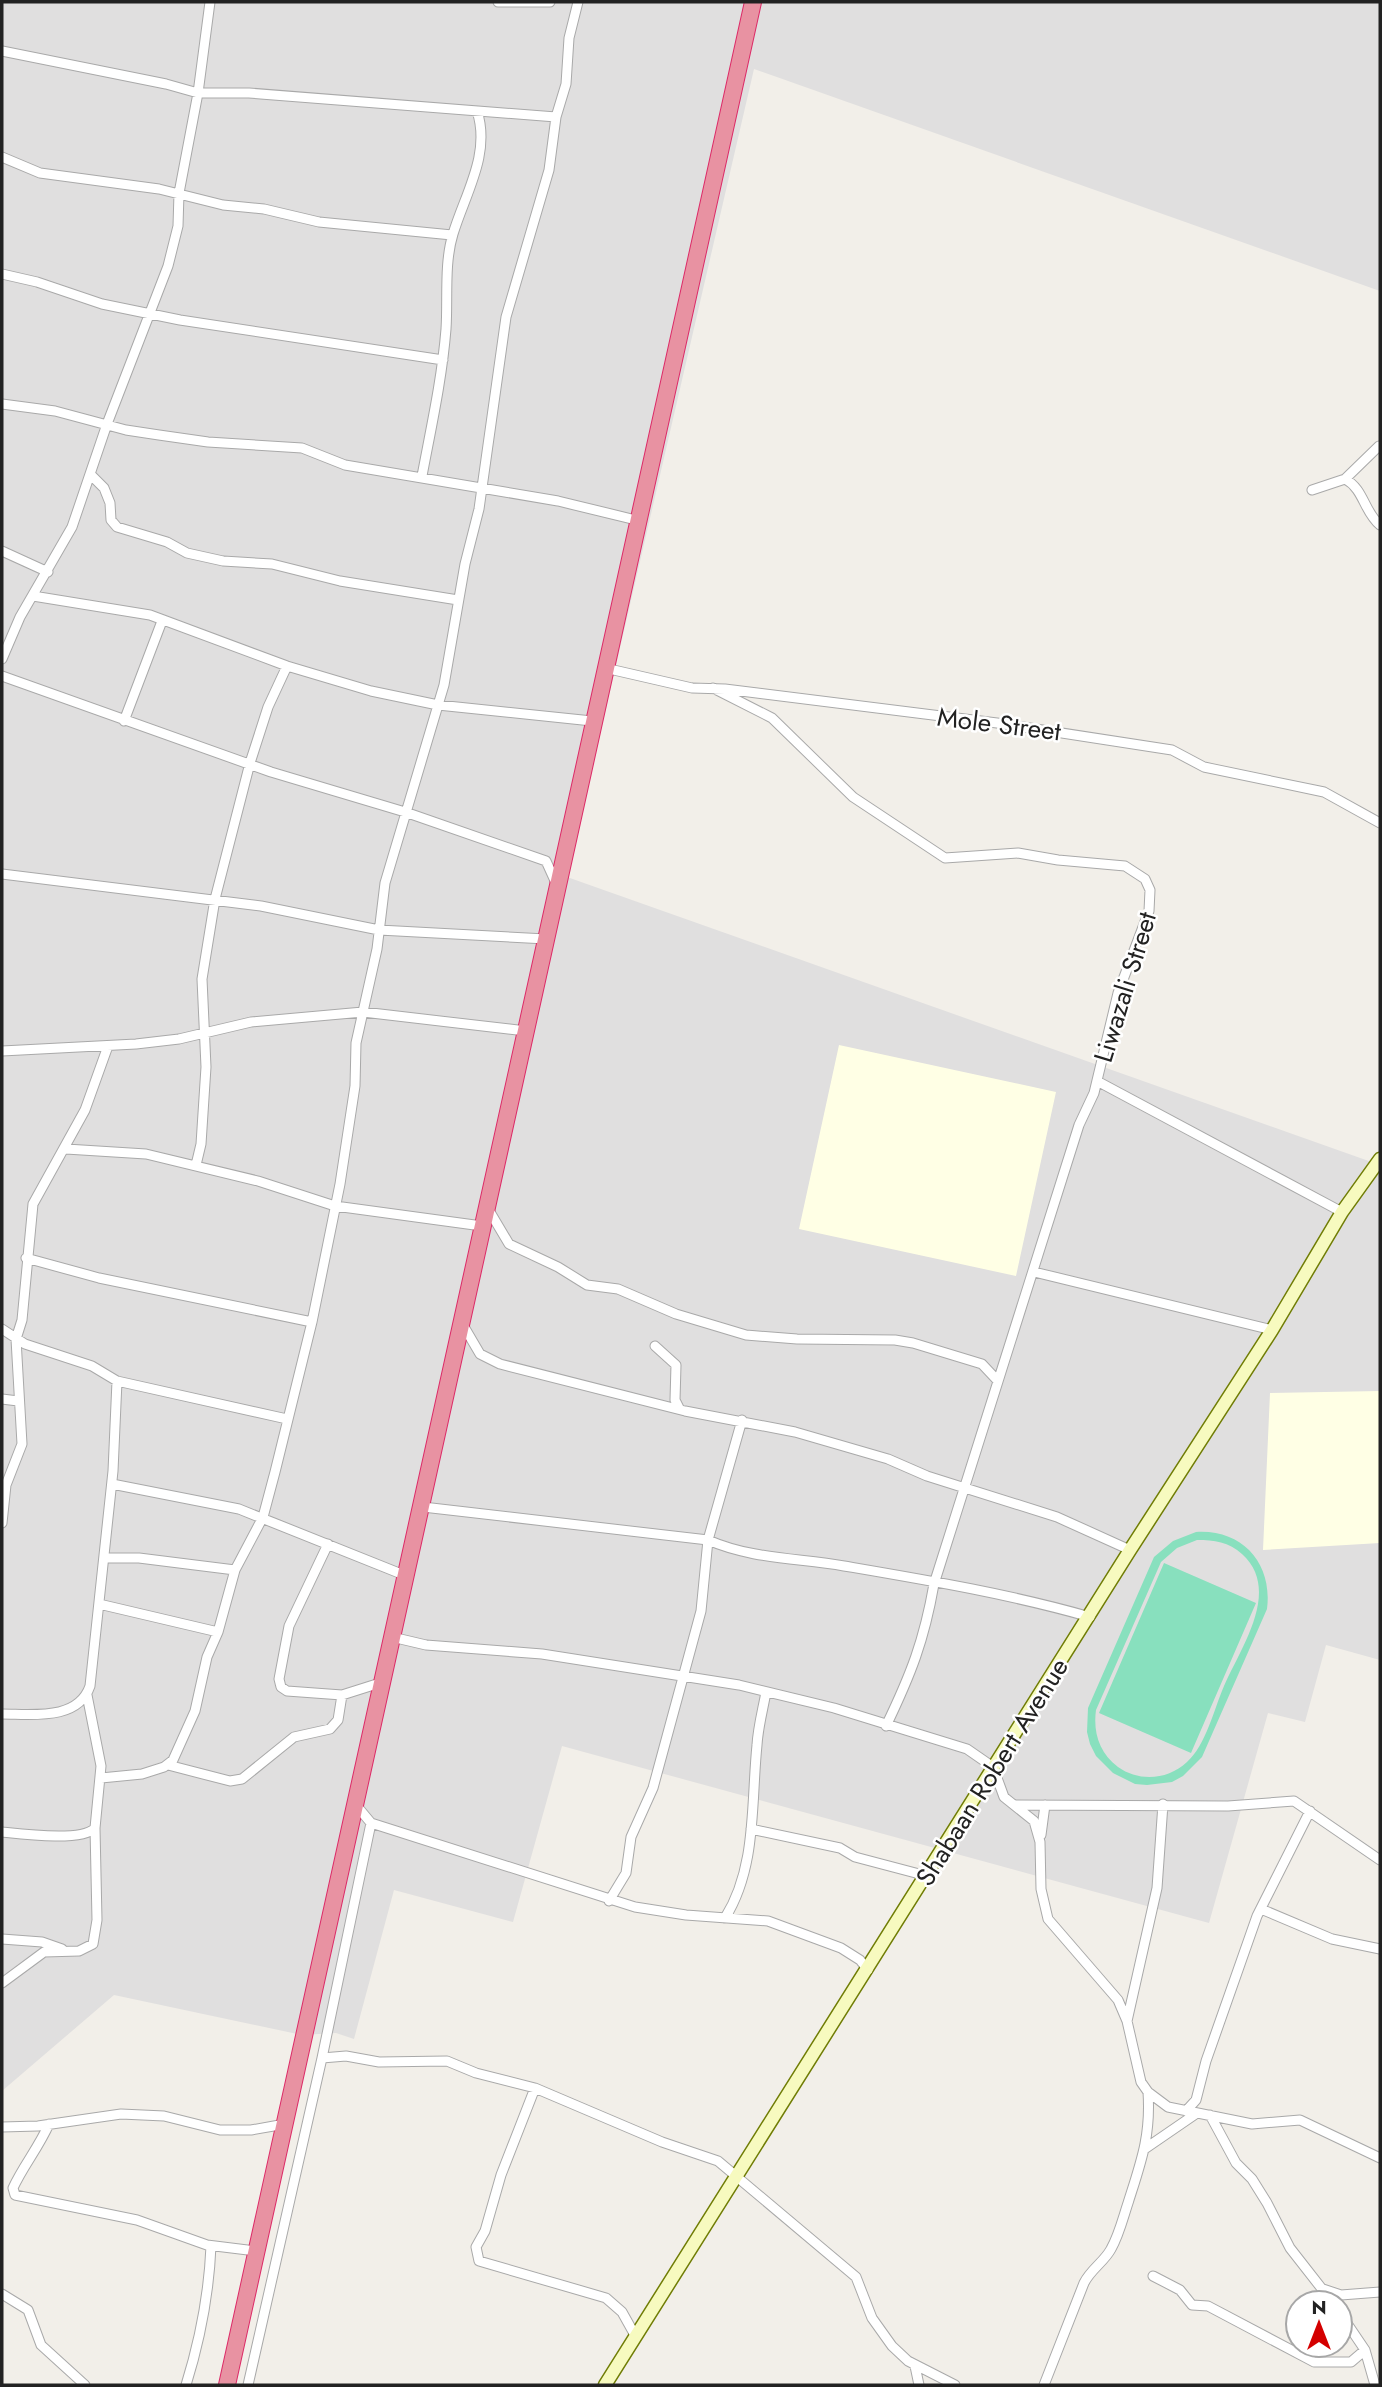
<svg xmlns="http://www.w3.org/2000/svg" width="1382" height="2387" viewBox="0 0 1382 2387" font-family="Jost,sans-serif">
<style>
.residential{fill:#e0dfdf}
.education{fill:#ffffe5}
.pitch{fill:#88e0be;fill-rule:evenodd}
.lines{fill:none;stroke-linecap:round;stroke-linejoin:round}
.street-casing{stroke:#a9a9a9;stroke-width:11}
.secondary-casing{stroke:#707d05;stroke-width:15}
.highway-casing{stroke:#dc2a67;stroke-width:18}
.street{stroke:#fff;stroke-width:9}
.secondary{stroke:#f7fabf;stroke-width:12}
.highway{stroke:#e892a2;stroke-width:16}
.labels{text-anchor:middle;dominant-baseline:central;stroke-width:5;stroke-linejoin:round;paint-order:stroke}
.street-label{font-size:26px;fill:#222;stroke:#fff}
</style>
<rect width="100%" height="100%" fill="#f2efe9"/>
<path class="residential" d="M 2,2 L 1380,2 L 1380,291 L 754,69 L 567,877 L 1380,1165 L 1380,1660 L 1326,1645 L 1305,1722 L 1268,1713 L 1209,1923 L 562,1746 L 513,1922 L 394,1890 L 354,2039 L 336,2033 L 302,2035 L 114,1995 L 2,2091 Z"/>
<path class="education" d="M 839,1045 L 1056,1092 L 1016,1276 L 799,1229 Z
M 1380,1391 L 1380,1543 L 1263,1550 L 1270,1393 Z"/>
<path class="pitch" d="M 1196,1532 C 1242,1529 1273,1563 1267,1609 L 1202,1757 L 1183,1776 L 1172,1782 L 1147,1785 L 1135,1784 L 1113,1773 L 1096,1756 L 1090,1744 L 1087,1732 L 1088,1708 L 1154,1557 L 1173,1541 ZM 1197,1540 C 1214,1540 1229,1542 1242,1554 C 1282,1590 1241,1647 1224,1686 C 1214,1709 1206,1745 1187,1762 C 1168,1780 1139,1782 1118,1767 C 1099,1753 1093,1732 1096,1710 L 1161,1562 L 1177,1548 Z
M 1164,1563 L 1256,1603 L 1191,1753 L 1099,1713 Z"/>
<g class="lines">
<defs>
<path id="street" d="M 498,2 L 550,2
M 2,51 L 166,84 L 198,93 L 249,93 L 556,117
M 2,157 L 40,173 L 159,189 L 223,205 L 264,209 L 319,222 L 452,235
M 2,274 L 37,282 L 102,304 L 180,320 L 443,360
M 2,404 L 55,411 L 126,430 L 159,435 L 208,442 L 302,448 L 345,465 L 558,501 L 640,521
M 92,476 L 104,488 L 110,503 L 111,520 L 117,527 L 167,542 L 187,553 L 223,561 L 272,564 L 340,581 L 458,600
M 422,476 C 431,428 442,379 446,329 C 448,299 444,263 453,234 C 465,194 491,154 477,111
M 1345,479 C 1364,489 1364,512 1380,525
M 1312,490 L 1345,479 L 1379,446
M 2,551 L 48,572
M 33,596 L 150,615 L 287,666 L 371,691 L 438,705 L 592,721
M 2,659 L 20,617 L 72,527 L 107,424 L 168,266 L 178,226 L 179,193 L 198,93 L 210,2
M 605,668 L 692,688 L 725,689 L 997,723 L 1172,750 L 1204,767 L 1324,792 L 1380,823
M 2,676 L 271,772 L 405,812 L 546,861 L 556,883
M 713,688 L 772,718 L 853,797 L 945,858 L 1018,853 L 1058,860 L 1125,866 L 1145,879 L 1150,890 L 1149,911 L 1118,993 L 1094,1093 L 1079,1125 L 934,1584 C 924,1641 911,1674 886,1726
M 124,721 L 162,621
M 2,874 L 261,906 L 379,930 L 546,939
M 2,1051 L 136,1044 L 179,1039 L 251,1022 L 363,1012 L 526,1031
M 1097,1081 L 1342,1212
M 66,1149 L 146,1154 L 258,1181 L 335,1206 L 482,1226
M 196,1165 L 201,1144 L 206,1067 L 202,979 L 215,899 L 250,763 L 268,707 L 287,666
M 487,1207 L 509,1244 L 558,1267 L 587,1285 L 618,1289 L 676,1314 L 746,1335 L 797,1339 L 895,1340 L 913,1343 L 982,1364 L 997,1380
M 26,1258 L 99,1278 L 312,1322
M 1034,1272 L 1272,1330
M 463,1325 L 480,1354 L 500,1364 L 685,1411 L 795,1432 L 888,1459 L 927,1476 L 1057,1517 L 1130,1550
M 2,1329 L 25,1344 L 92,1366 L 117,1381 L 287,1419
M 655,1346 L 676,1365 L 675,1400 L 679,1408
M 2,1399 L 18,1401
M 112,1484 L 239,1509 L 404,1575
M 423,1507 L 708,1540 C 751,1559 798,1558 844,1566 C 926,1580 1010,1594 1090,1617
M 2,1523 L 6,1485 L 22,1444 L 16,1339 L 22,1320 L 33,1204 L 85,1110 L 108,1046
M 328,1544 L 289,1626 L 279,1679 L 281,1687 L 287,1691 L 342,1695 L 383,1682
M 104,1558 L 139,1558 L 235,1570
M 99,1604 L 218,1632
M 392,1637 L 426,1645 L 542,1654 L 739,1685 L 834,1708 L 967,1749 L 993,1767 L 1004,1797 L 1034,1821 L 1040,1842 L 1041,1889 L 1048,1919 L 1118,2000 L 1127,2021 L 1141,2082 L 1148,2092 L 1168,2107 L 1252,2124 L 1300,2120 L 1380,2158
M 2,1714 C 32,1714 78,1721 90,1686 L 113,1471 L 117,1381
M 168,1765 L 230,1781 L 242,1779 L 294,1737 L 330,1729 L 338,1720 L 342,1695
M 101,1778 L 142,1774 L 164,1767 L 173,1760 L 195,1711 L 207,1657 L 218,1632 L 235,1570 L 263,1517 L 275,1472 L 312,1322 L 340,1184 L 355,1086 L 356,1043 L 377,949 L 385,883 L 444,685 L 465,564 L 479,509 L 506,317 L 549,170 L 556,117 L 566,84 L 569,38 L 578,2
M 356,1805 L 371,1823 L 635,1907 L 686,1915 L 768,1921 L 841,1948 L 860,1960 L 868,1970
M 1016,1805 L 1228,1806 L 1294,1801 L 1380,1860
M 751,1829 L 840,1848 L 855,1857 L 927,1876
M 2,1832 C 21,1834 82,1842 95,1828 L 101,1766 L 87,1695
M 1041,1835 L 1045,1805
M 609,1901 L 626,1873 L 631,1837 L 653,1788 L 701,1611 L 708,1540 L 742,1420
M 1261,1909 L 1332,1939 L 1380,1949
M 725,1918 C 757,1867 751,1803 757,1745 C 758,1727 763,1709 766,1692
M 2,1939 L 42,1942 L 62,1949
M 2,1983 L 44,1952 L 79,1951 L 93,1944 L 97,1920 L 95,1828
M 1127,2021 L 1157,1888 L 1163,1804
M 322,2058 L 346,2056 L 379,2062 L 447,2061 L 476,2073 L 535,2088 L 662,2142 L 718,2161 L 856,2277 L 872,2318 L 892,2346 L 908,2361 L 955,2385
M 535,2088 L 501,2175 L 485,2231 L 476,2247 L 479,2261 L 606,2298 L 622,2312 L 636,2337
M 1186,2111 L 1196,2100 L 1206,2061 L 1257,1916 L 1310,1811
M 1210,2115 L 1236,2163 L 1252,2179 L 1267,2203 L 1290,2248 L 1333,2303
M 49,2124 C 39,2147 23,2166 13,2188 L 15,2195 L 137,2220 L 207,2245 L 256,2251
M 2,2127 L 38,2126 L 121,2114 L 164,2116 L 220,2130 L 251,2130 L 285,2124
M 1146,2148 L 1197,2113
M 1153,2276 L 1180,2290 L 1192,2305 L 1208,2306 L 1314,2362 L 1351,2362 L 1365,2350
M 1323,2289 L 1341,2295 L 1380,2292
M 2,2294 L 28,2310 L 41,2345 L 85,2385
M 1340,2313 L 1365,2350 L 1375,2385
M 915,2366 L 919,2385
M 186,2385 C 200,2340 209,2293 211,2246
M 248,2385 L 322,2058 L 371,1823
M 1044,2385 L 1084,2283 C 1091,2269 1104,2262 1111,2249 C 1119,2235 1123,2218 1128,2203 C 1141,2162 1151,2136 1148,2092"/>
<path id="secondary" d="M 605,2385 L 1130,1550 L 1272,1330 L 1342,1212 L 1380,1159"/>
<path id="highway" d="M 227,2385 L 753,2"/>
</defs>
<use href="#street" class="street-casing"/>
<use href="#secondary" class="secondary-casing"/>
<use href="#highway" class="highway-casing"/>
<use href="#street" class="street"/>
<use href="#secondary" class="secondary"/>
<use href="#highway" class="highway"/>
</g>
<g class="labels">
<g class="street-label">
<text transform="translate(999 724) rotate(7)">Mole Street</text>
<text transform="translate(1125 987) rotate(-73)">Liwazali Street</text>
<text transform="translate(992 1772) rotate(-58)">Shabaan Robert Avenue</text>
</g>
</g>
<rect width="1382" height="2387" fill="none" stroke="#222222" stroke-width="7"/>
<g transform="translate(1319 2324)"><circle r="33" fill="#ffffff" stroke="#a7a7a7" stroke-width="2"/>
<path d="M0-5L12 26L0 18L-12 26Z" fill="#d40000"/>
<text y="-10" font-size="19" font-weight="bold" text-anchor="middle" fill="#222222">N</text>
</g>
</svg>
